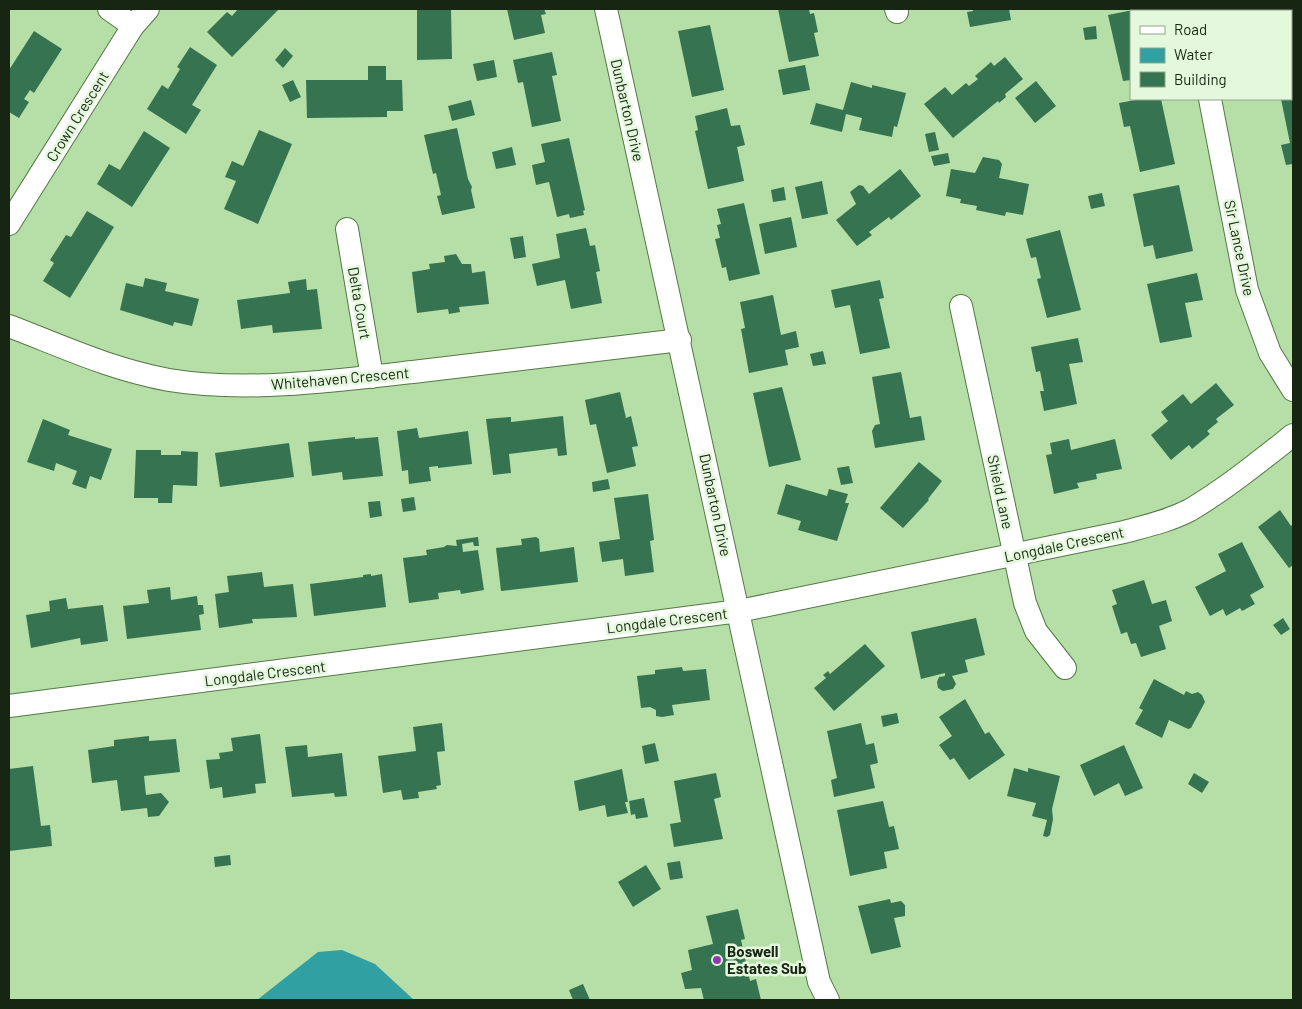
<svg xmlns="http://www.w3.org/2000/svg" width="1302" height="1009" viewBox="0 0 1302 1009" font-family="Barlow,sans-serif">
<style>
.water{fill:#31a0a3}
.building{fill:#357351}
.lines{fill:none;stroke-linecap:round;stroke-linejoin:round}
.minor-casing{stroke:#547846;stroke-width:24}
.minor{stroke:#fff;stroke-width:22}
.poi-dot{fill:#8f3ba9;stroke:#e4f8dd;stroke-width:2}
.labels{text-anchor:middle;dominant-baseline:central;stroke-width:5;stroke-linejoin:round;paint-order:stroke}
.street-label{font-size:15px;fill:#172612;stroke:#e4f8dd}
.poi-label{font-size:15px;font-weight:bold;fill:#172612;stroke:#e4f8dd;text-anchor:start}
</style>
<rect width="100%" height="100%" fill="#b6dea7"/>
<path class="water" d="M 342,950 L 375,964 L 414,1000 L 257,1000 L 318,952 Z"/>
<path class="building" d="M 238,9 L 279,9 L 232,57 L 207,32 L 227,12 L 232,16 Z
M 417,9 L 451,9 L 452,59 L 417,60 Z
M 507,9 L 544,9 L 546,14 L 541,15 L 545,33 L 514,40 Z
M 778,9 L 809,9 L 810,14 L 814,13 L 818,32 L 814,33 L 819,56 L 789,62 Z
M 973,9 L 1009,9 L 1011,20 L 970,27 L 967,12 L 973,11 Z
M 1138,9 L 1138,11 L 1131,11 L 1131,80 L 1123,81 L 1108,15 Z
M 1252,9 L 1293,9 L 1293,67 L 1291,67 L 1291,11 L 1253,11 Z
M 710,25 L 724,90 L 692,97 L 678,31 Z
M 1096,26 L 1097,39 L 1085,40 L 1083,28 Z
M 34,31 L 62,49 L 34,93 L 30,90 L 24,99 L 29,102 L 19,118 L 9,112 L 9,70 Z
M 190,47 L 217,65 L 192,105 L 201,110 L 186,134 L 147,109 L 162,85 L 168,89 L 180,69 L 177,67 Z
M 285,48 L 293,56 L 283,68 L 275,60 Z
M 552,52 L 557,75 L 552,76 L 561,121 L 532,127 L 523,82 L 518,83 L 513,60 Z
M 1005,57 L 1023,79 L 1005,94 L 1006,97 L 999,103 L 998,101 L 953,138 L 924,104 L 945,87 L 952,95 L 966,83 L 969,86 L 978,79 L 975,76 L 991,62 L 994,66 Z
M 494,60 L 497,77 L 477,81 L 473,64 Z
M 805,65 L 810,90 L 783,95 L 778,70 Z
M 368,66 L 386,66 L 386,80 L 402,80 L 403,111 L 387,111 L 387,117 L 307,118 L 306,80 L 368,80 Z
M 293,80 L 301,97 L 290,102 L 282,85 Z
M 1036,81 L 1056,106 L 1035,123 L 1015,98 Z
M 851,82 L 872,88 L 872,85 L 906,93 L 897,127 L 894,126 L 892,137 L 859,130 L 862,118 L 846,114 L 842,132 L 810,124 L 816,103 L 843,110 Z
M 1291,93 L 1293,93 L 1293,164 L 1286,165 L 1281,145 L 1290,143 L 1281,99 L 1291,99 Z
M 1141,99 L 1161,99 L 1175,164 L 1140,172 L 1130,126 L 1124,127 L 1119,103 Z
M 471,100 L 475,115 L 452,121 L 448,106 Z
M 727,108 L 731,126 L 740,125 L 745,145 L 737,147 L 744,181 L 708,189 L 695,131 L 698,130 L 695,116 Z
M 457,128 L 468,179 L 472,187 L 471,190 L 475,208 L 442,215 L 437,196 L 441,195 L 436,173 L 433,174 L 424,135 Z
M 259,130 L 292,144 L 258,224 L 224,209 L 236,181 L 225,177 L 232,161 L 243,166 Z
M 144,131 L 170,148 L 132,207 L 97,184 L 109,164 L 120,170 Z
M 935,132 L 939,150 L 929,152 L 925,134 Z
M 569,138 L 585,210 L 583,211 L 584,215 L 570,218 L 569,214 L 557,217 L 549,182 L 536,185 L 532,165 L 545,162 L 541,144 Z
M 512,147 L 516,165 L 496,169 L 492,152 Z
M 948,153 L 950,163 L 934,166 L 931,156 Z
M 983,157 L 999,160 L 1002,164 L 999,178 L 1029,184 L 1023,215 L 1006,212 L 1005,216 L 976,210 L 977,206 L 960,203 L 961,199 L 946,196 L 951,169 L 975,173 Z
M 900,169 L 921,196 L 891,220 L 889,217 L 869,232 L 872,235 L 857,246 L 836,220 L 856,204 L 850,192 L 859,185 L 863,186 L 869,194 Z
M 822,181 L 828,214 L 802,219 L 795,187 Z
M 1179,185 L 1193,251 L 1156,259 L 1153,245 L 1144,247 L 1133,194 Z
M 784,187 L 786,200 L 773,202 L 771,190 Z
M 1102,193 L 1105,206 L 1091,209 L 1088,196 Z
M 744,203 L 760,274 L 729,281 L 726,267 L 722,268 L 715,239 L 720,238 L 717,225 L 721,224 L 717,209 Z
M 87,211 L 114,227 L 70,298 L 43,281 L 54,263 L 50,260 L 66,235 L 71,237 Z
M 791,217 L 797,247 L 765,254 L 759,224 Z
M 586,228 L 590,246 L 595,245 L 600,271 L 596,272 L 602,303 L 571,309 L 565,280 L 537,286 L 532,264 L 560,258 L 556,234 Z
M 1060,230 L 1081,310 L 1047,318 L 1037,279 L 1041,278 L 1036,257 L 1031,258 L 1026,239 Z
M 523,236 L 526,257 L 514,259 L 510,238 Z
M 456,254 L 462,264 L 471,264 L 472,273 L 485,271 L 489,304 L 459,307 L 460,312 L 449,314 L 448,309 L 417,313 L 412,272 L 430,269 L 429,264 L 445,262 L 444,256 Z
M 1197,273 L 1203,300 L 1185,303 L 1192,337 L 1160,343 L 1147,284 Z
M 145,278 L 167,283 L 165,291 L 199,299 L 192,326 L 174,322 L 173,326 L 120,310 L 126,283 L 143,287 Z
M 306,279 L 307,290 L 317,289 L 322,329 L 273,333 L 272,325 L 241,329 L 237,300 L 290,293 L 288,282 Z
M 880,280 L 884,298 L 879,299 L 890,348 L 860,354 L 850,305 L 835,308 L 831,290 Z
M 773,295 L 781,335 L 796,331 L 799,347 L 785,350 L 788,365 L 749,373 L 741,329 L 745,328 L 740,302 Z
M 1078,338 L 1083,362 L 1069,364 L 1077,404 L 1044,411 L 1040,391 L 1044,391 L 1040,371 L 1036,372 L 1031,347 Z
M 823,351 L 826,364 L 813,366 L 810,354 Z
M 901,372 L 910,418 L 921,416 L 925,440 L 875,448 L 872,431 L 875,425 L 880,424 L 872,377 Z
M 1216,383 L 1234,405 L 1216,419 L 1218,422 L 1207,431 L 1210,434 L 1192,449 L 1189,445 L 1171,460 L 1151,435 L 1168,421 L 1161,412 L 1183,394 L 1191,404 Z
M 782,387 L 801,460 L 769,467 L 753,393 Z
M 620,392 L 626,418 L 631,416 L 638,446 L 632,447 L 636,466 L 607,473 L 596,424 L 590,425 L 585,400 Z
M 563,416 L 567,455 L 558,456 L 557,448 L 509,454 L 511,473 L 493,475 L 486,419 L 511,417 L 511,422 Z
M 43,419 L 70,430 L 68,435 L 112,449 L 101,480 L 90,476 L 86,489 L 72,484 L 77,471 L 56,463 L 54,471 L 27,462 Z
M 417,428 L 419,438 L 468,431 L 472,464 L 438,468 L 438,466 L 429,467 L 431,481 L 409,484 L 408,470 L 402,471 L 397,431 Z
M 355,437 L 355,439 L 378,437 L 383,476 L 343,480 L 342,472 L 312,476 L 308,442 Z
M 1069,439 L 1071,450 L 1115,439 L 1122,469 L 1096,474 L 1097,479 L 1077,483 L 1079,488 L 1054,494 L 1046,455 L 1052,454 L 1050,443 Z
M 289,443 L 294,477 L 220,487 L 215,453 Z
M 136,450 L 161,450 L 161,455 L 181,455 L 181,451 L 198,452 L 197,486 L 173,485 L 172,503 L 158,503 L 158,498 L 134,498 Z
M 919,462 L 942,481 L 928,499 L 929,500 L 903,528 L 880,508 Z
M 849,466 L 853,483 L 841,485 L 837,468 Z
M 608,479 L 610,489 L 593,492 L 592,482 Z
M 786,484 L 827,496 L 829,489 L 848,494 L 845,503 L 849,503 L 837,541 L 798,530 L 801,521 L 777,514 Z
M 648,494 L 654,540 L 650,541 L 654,572 L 625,576 L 623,559 L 602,562 L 599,542 L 620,539 L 614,498 Z
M 414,497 L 416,510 L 403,512 L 401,499 Z
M 380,501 L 382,516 L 370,518 L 368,502 Z
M 1280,510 L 1291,526 L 1293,524 L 1293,565 L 1289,568 L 1258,527 Z
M 478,537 L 479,546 L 474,546 L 473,542 L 462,544 L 463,552 L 478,550 L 484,590 L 461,594 L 460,590 L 438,593 L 439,599 L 409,603 L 403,558 L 427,555 L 426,550 L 444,547 L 447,545 L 457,546 L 456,540 Z
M 536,537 L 539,539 L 540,552 L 574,547 L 578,582 L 501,591 L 496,548 L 522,545 L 521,539 Z
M 1242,542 L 1264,587 L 1250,595 L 1255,604 L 1242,611 L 1240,608 L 1226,616 L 1223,609 L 1210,616 L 1195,587 L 1226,571 L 1218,554 Z
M 262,572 L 264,587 L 293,584 L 297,617 L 252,619 L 253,623 L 219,628 L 215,594 L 229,592 L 227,576 Z
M 371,574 L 371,576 L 382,574 L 386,607 L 314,616 L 310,584 L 363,577 L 363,575 Z
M 1144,580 L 1152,604 L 1166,600 L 1172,621 L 1159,626 L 1166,649 L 1141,657 L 1136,643 L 1131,644 L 1127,632 L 1121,634 L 1112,606 L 1117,604 L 1112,590 Z
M 170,587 L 171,600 L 197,596 L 198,605 L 203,605 L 204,614 L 199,615 L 201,630 L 127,639 L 123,606 L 149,603 L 147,590 Z
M 66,598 L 68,609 L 103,605 L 108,641 L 81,645 L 80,638 L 31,648 L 26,615 L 50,611 L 49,601 Z
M 976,618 L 985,655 L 965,660 L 968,672 L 952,676 L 956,684 L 953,689 L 943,691 L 938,688 L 937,682 L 939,677 L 945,676 L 945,673 L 921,679 L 911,632 Z
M 1283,618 L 1290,629 L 1281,635 L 1273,625 Z
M 865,644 L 885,666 L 834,711 L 814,688 L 826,678 L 823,675 L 828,671 L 830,674 Z
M 682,667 L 683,671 L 706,669 L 710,700 L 672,705 L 674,715 L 662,717 L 656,716 L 656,710 L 650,707 L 641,708 L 637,676 L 655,674 L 655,670 Z
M 1154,679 L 1184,695 L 1186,691 L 1192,694 L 1198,692 L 1202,695 L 1205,702 L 1191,728 L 1188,729 L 1169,720 L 1162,738 L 1135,724 L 1143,710 L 1139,708 Z
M 965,699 L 985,734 L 989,732 L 1005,755 L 969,780 L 954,758 L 950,760 L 939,745 L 952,736 L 939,717 Z
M 897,713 L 899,723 L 883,727 L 881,716 Z
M 442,723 L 445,751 L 437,752 L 441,785 L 436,786 L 437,789 L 418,792 L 419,798 L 403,800 L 401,790 L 383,793 L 378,756 L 416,751 L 413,727 Z
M 861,723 L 866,745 L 874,743 L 878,763 L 870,765 L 875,788 L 834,797 L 831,780 L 837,778 L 827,731 Z
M 260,734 L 266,783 L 255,784 L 256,793 L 223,798 L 222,787 L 210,789 L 206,760 L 220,759 L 219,753 L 233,751 L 231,738 Z
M 149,736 L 149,741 L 176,739 L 180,772 L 144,776 L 146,795 L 161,793 L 169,802 L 159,816 L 148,817 L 147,808 L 121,811 L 117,780 L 92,783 L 88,750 L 114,746 L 114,740 Z
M 655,743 L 659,761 L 645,764 L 642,746 Z
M 307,745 L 308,757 L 342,753 L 347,796 L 335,797 L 334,793 L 292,797 L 285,747 Z
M 1124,745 L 1143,788 L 1125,796 L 1119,783 L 1094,796 L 1080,765 Z
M 33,766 L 41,826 L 50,825 L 52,846 L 9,851 L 9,769 Z
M 1014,768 L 1028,772 L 1028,768 L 1060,776 L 1052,809 L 1053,819 L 1050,835 L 1047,837 L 1043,836 L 1047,820 L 1032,816 L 1036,803 L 1007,796 Z
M 622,769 L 628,802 L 625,802 L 628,813 L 607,817 L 605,805 L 579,811 L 574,781 Z
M 716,773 L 721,797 L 714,799 L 723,839 L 674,847 L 670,824 L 681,822 L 674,781 Z
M 1194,773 L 1209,782 L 1202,793 L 1188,784 Z
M 644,798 L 648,817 L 636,819 L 635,814 L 631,815 L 629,801 Z
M 883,801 L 889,827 L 894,826 L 899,849 L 884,852 L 887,868 L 850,876 L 837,810 Z
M 230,855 L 231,865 L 215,867 L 214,857 Z
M 680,861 L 683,878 L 670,880 L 667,863 Z
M 646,865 L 661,889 L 633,907 L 618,882 Z
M 890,899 L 891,903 L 901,901 L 905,905 L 905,916 L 894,918 L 901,947 L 871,954 L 858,906 Z
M 738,909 L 745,939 L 741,940 L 750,981 L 756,979 L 761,1000 L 704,1000 L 701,988 L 685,989 L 681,973 L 692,970 L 688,950 L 713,944 L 706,916 Z
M 583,984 L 590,1000 L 573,1000 L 569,990 Z"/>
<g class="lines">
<defs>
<path id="minor" d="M 109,9 L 133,26
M 606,9 L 819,982 L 828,1000
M 896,9 L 897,12
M 1192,9 L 1192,11
M 1210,99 L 1247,290 L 1270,353 L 1293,390
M 9,224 L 133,26 L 148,9
M 347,229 L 372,377
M 961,306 L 1025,603 L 1036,631 L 1065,668
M 9,326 C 64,347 110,369 169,380 C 248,393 342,380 421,371 C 507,361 593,350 680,340
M 9,706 L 739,611 L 1124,532 C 1146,526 1169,521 1190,510 C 1227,488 1260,461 1293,435"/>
</defs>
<use href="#minor" class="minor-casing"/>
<use href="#minor" class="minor"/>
</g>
<circle class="poi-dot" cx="717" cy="960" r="5"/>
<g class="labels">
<g class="street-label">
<text transform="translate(628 110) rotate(77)">Dunbarton Drive</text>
<text transform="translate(77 116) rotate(-58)">Crown Crescent</text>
<text transform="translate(1240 248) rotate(78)">Sir Lance Drive</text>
<text transform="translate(360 303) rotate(80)">Delta Court</text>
<text transform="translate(340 378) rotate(-5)">Whitehaven Crescent</text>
<text transform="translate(1001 492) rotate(78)">Shield Lane</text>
<text transform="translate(716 505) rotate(78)">Dunbarton Drive</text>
<text transform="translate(1064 544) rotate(-12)">Longdale Crescent</text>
<text transform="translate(667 620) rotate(-7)">Longdale Crescent</text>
<text transform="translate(265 673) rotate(-7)">Longdale Crescent</text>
</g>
<g class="poi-label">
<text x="727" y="951">Boswell<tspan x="727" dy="17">Estates Sub</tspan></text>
</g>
</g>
<rect width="1302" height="1009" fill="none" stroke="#172612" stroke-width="20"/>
<rect x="1130" y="10" width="162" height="90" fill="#e4f8dd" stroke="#92a48c"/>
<rect x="1140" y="26" width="25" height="8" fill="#ffffff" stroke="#92a48c"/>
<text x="1174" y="35" font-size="15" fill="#172612">Road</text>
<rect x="1140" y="48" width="25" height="15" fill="#31a0a3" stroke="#92a48c"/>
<text x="1174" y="60" font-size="15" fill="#172612">Water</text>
<rect x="1140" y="72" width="25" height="15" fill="#357351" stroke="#92a48c"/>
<text x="1174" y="85" font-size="15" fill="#172612">Building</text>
</svg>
